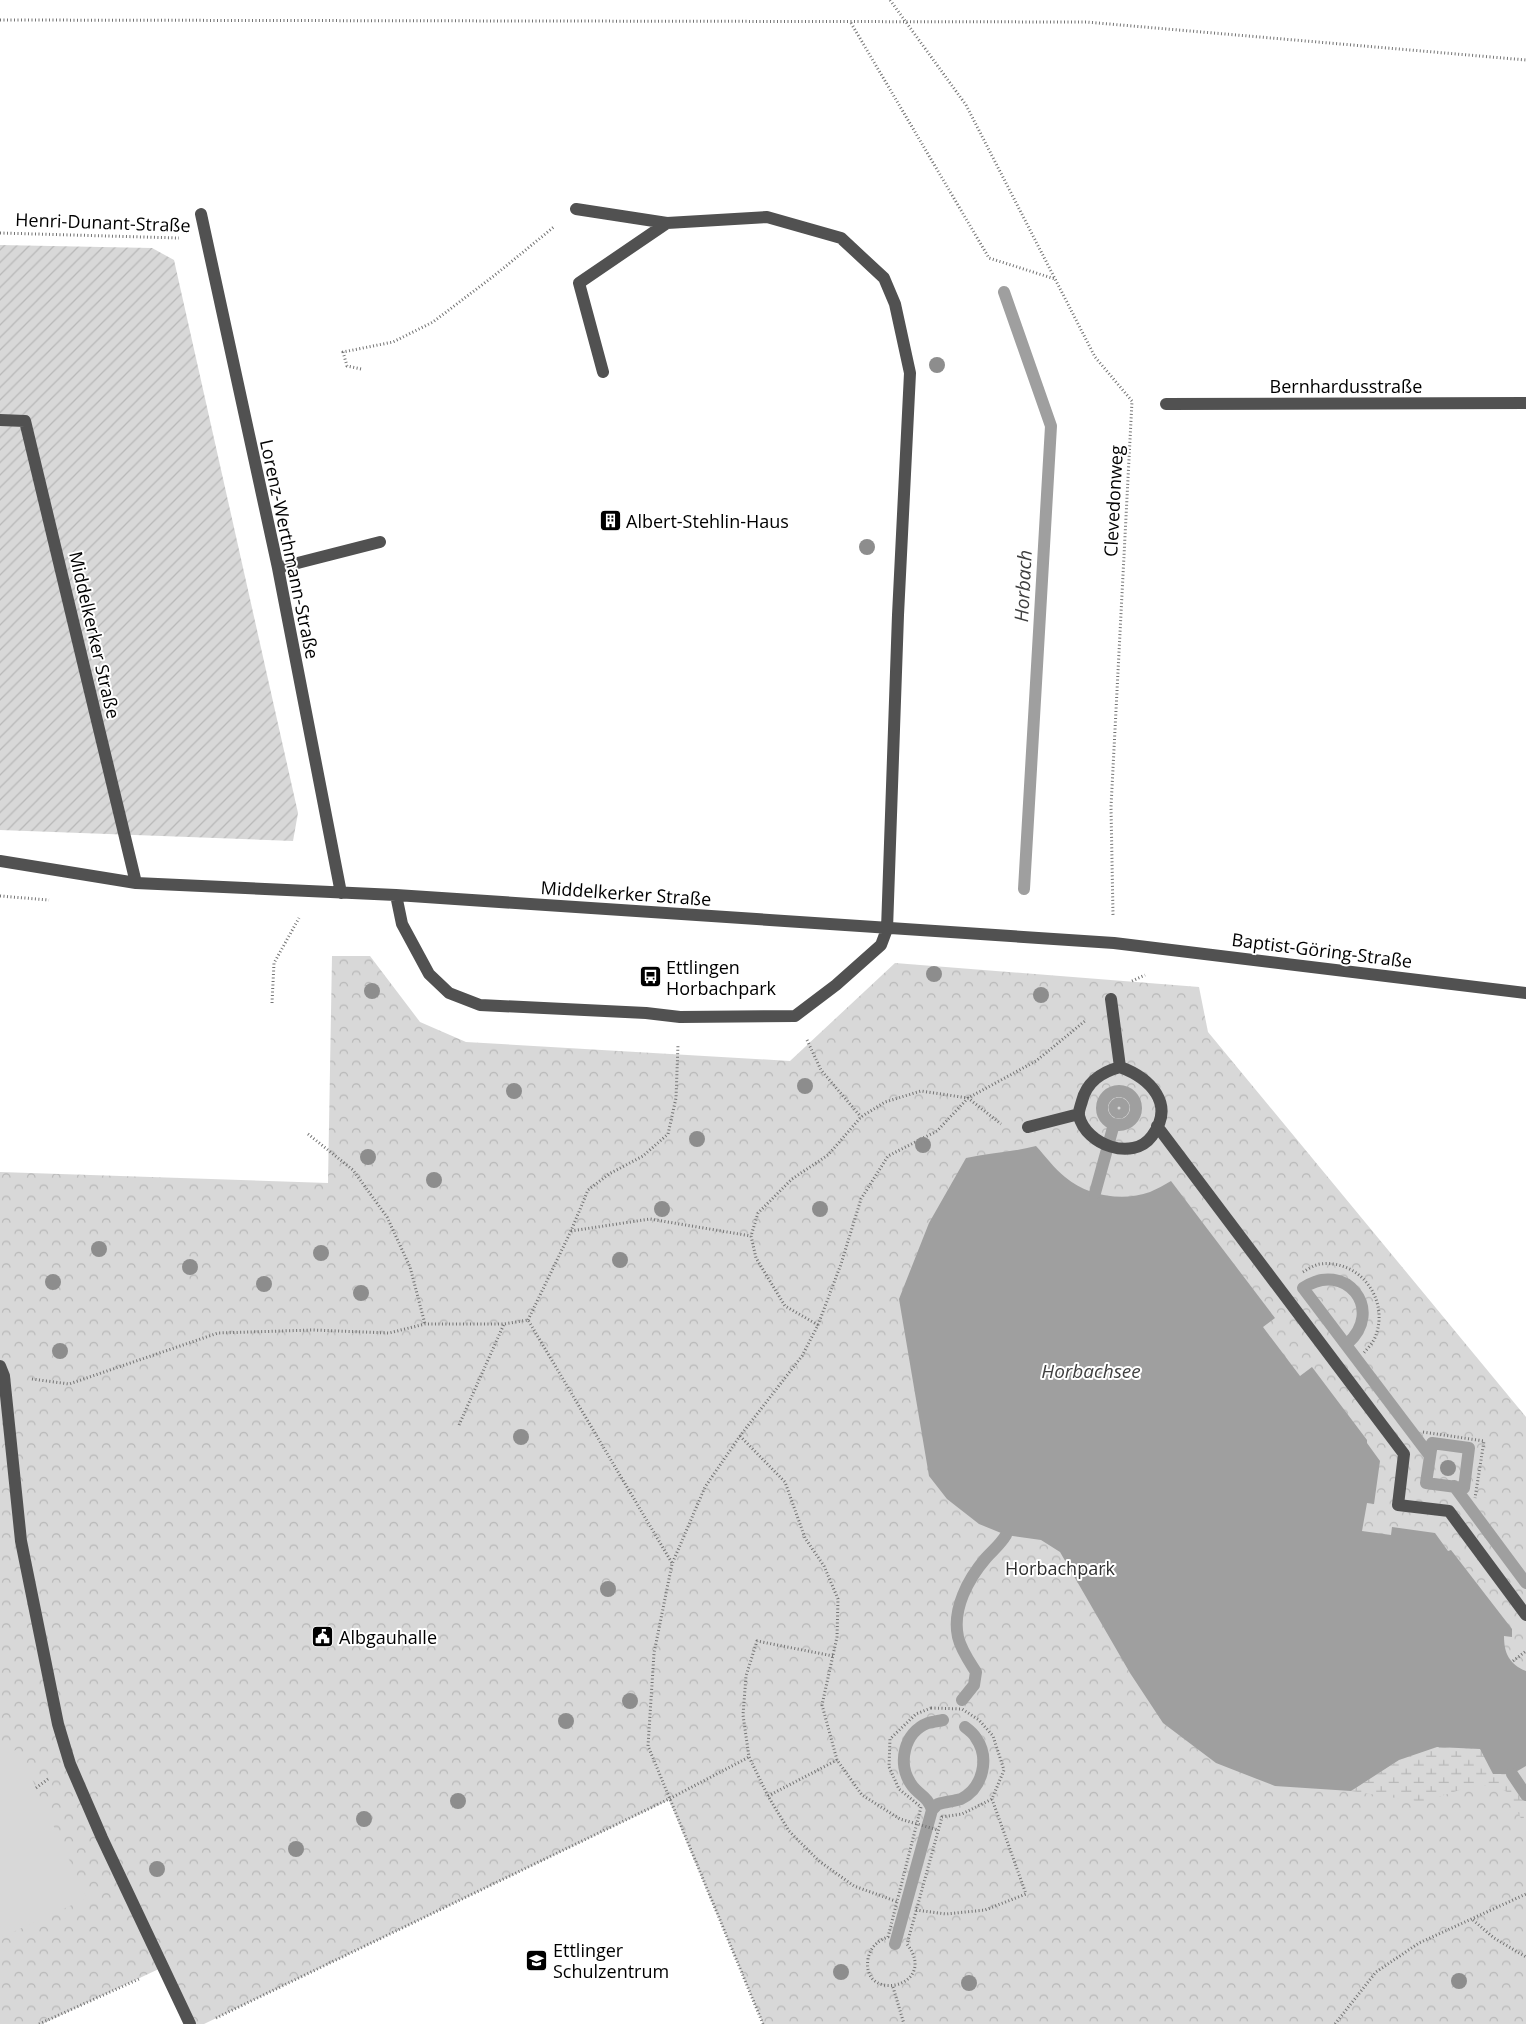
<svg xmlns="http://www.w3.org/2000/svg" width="1526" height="2024" viewBox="0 0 1526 2024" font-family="'Open Sans',sans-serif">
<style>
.forest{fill:url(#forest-crowns)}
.wetland{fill:url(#wetland-marsh)}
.garden{fill:url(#garden-furrows)}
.pitch{fill:#d8d8d8}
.water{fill:#9f9f9f}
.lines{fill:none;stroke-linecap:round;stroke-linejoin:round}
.stream{stroke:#9f9f9f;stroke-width:12}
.path{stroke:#737373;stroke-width:3;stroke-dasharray:1 2.5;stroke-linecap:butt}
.minor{stroke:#515151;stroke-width:12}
.path-bridge{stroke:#737373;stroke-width:3;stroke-dasharray:1 2.5;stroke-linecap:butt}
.tree{fill:#8d8d8d}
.labels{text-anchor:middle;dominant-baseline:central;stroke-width:4;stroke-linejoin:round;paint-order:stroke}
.street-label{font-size:18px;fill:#000;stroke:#fff}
.poi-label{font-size:18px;fill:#000;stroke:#fff;text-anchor:start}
.park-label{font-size:18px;fill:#2f2f2f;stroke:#fff}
.water-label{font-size:19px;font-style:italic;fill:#404040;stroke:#fff}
</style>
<defs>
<pattern id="forest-crowns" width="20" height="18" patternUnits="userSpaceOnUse" patternTransform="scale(1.25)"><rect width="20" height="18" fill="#d8d8d8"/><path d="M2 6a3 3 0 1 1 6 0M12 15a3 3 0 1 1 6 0" fill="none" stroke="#b8b8b8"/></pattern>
<pattern id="wetland-marsh" width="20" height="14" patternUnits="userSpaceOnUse" patternTransform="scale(1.25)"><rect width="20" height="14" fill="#d8d8d8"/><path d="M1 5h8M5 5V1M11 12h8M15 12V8" fill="none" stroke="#b8b8b8"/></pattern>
<pattern id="garden-furrows" width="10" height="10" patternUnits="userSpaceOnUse" patternTransform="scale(1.25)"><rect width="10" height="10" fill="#d8d8d8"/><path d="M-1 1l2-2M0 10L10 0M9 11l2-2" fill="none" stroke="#b8b8b8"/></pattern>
</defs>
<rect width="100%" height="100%" fill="#fff"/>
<path class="forest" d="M 332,956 L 370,956 L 420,1022 L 466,1042 L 790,1061 L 895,963 L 1199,987 L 1208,1032 L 1526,1417 L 1526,2024 L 763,2024 L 669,1800 L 204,2024 L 190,2024 L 163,1967 L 42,2024 L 0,2024 L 0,1172 L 328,1183 Z"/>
<path class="wetland" d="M 1437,1747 L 1480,1749 L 1512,1774 L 1526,1766 L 1526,1828 L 1507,1792 L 1492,1784 L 1463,1789 L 1422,1802 L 1351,1791 L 1399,1760 Z"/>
<path class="garden" d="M 0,245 L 152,248 L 174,260 L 298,813 L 293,841 L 0,830 Z"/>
<path class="pitch" d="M 18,1749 L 87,1898 L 0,1938 L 0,1757 Z"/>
<path class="water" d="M 1036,1146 C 1046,1157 1054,1168 1065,1177 C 1087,1196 1123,1202 1150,1192 C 1157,1189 1164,1185 1171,1181 L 1275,1318 L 1263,1327 L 1300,1376 L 1312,1367 L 1367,1440 L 1367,1443 L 1380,1461 L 1374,1504 L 1367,1503 L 1362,1531 L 1391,1535 L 1392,1527 L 1435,1533 L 1448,1551 L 1451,1550 L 1512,1629 L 1512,1637 L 1504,1636 C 1504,1653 1509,1664 1526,1671 L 1526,1766 L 1512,1774 L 1493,1774 L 1480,1749 L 1437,1747 L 1399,1760 L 1351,1791 L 1275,1786 L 1216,1763 L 1163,1723 L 1130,1673 L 1060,1552 L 1041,1540 L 1006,1535 L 979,1524 L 947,1499 L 929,1476 L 899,1299 L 929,1223 L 966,1158 C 990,1153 1013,1152 1036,1146 Z"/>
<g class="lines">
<path class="stream" d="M 1004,292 L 1051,426 L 1024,889
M1102 1108a17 17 0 1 1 34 0a17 17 0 1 1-34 0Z
M1114.5 1108a4.5 4.5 0 1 1 9 0a4.5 4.5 0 1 1-9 0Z
M 1095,1193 L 1114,1124
M 1347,1344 C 1386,1310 1345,1259 1303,1288 L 1430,1456
M 1432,1443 L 1469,1448 L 1464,1488 L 1426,1483 Z
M 1454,1486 L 1526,1583
M 962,1700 L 974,1685 L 976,1672 C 969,1661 961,1650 958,1637 C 952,1609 968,1579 986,1558 C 993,1550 1000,1545 1006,1535
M 1512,1774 L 1526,1795
M 932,1810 C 928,1796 918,1795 911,1784 C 897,1764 904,1732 928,1723 C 932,1722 938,1721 943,1720
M 895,1944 L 932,1810 L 938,1804 C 945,1802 954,1801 961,1799 C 983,1788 990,1758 976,1738 C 974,1734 969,1730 965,1727"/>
<path class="path" d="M 0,20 L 1086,22 L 1526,60
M 851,23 L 989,258 L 1055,279
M 966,105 L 1095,357 L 1132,401 L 1111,807 L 1113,915
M 0,233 L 179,238
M 361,369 L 347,366 L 343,352 L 393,342 L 433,322 L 495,275 L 555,226
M 0,896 L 49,900
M 1132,981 L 1145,975
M 272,1003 L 274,963 L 299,918
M 807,1040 L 821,1070 L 861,1117
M 308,1134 L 353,1170 L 387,1217 L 410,1267 L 425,1324
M 571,1231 L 650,1219 L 751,1236
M 1303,1272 C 1308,1269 1314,1265 1320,1264 C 1359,1259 1389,1298 1376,1335 C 1374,1342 1367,1349 1363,1354
M 528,1320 L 571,1231 L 588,1190 L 609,1174 L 643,1156 L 668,1134 L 676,1098 L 678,1045
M 818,1325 L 785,1306 L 756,1258 L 751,1236 L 758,1213 L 792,1179 L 828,1155 L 861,1117 L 885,1102 L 921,1091 L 968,1098 L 1001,1124
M 32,1379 L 69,1384 L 218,1333 L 313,1330 L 389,1333 L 425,1324 L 504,1324 L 528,1320 L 672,1563
M 459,1425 L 504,1324
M 1423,1432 L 1484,1441 L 1475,1498
M 740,1436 L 785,1482 L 805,1538 L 824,1566 L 838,1599 L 837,1637 L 822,1705 L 837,1760 L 862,1795 L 900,1819 L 938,1830
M 833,1656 L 757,1641 L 746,1676 L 743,1715 L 749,1757 L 768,1796 L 789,1831 L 819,1861 L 854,1886 L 898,1902
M 1513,1661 L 1526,1651
M 931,1708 L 962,1709 L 979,1720 L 993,1736 L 1004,1770 L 992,1799 L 962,1814 L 942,1817 L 907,1944 C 940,1987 861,2004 868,1959 C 870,1948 877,1941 888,1937 L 921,1807 L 899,1789 L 889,1767 L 890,1739 L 916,1714 Z
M 36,1788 L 48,1779
M 768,1796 L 837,1760
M 916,1910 L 946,1914 L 985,1910 L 1026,1894 L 992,1799
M 1473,1920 L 1494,1938 L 1526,1957
M 893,1987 L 904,2024
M 216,2018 L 669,1799 L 749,1757
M 39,2024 L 139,1979
M 763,2024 L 648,1746 L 654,1653 L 672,1564 L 705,1487 L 740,1436 L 802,1356 L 818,1325 L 841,1264 L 861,1199 L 888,1156 L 937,1131 L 968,1098 L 1036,1061 L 1085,1021
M 1335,2024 L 1376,1972 L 1419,1943 L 1526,1894"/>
<path class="minor" d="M 576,209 L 667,223
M 201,214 L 278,568 L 341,893
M 1166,404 L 1526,403
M 0,420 L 25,421 L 136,883
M 278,568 L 380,542
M 0,861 L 136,883 L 396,895 L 1114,943 L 1526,993
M 396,895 L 402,924 L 429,974 L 449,993 L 480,1005 L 646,1013 L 680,1017 L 795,1016 L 836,985 L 881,945 L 887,929 L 898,615 L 910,373 L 895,304 L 884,278 L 841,238 L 767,217 L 667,223 L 579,283 L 603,372
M 1111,999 L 1120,1067
M 1120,1067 C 1150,1078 1176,1104 1152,1136 C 1133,1162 1086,1145 1079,1116 C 1078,1111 1081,1105 1082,1101 C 1087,1081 1102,1072 1120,1067 Z
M 1157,1126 L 1404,1454 L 1398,1505 L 1449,1511 L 1526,1615
M 1028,1127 L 1079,1114
M 0,1366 L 4,1376 L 21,1541 L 58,1724 L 70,1764 L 102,1838 L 190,2024"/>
<path class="path-bridge" d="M 890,0 L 966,105"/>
</g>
<g class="tree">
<circle cx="937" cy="365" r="8"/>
<circle cx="867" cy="547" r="8"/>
<circle cx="934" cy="974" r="8"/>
<circle cx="372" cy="991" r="8"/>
<circle cx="1041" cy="995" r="8"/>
<circle cx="805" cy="1086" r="8"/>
<circle cx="514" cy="1091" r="8"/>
<circle cx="697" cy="1139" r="8"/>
<circle cx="923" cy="1145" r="8"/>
<circle cx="368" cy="1157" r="8"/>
<circle cx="434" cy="1180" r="8"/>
<circle cx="662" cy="1209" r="8"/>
<circle cx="820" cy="1209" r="8"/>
<circle cx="99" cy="1249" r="8"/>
<circle cx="321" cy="1253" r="8"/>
<circle cx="620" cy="1260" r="8"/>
<circle cx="190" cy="1267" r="8"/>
<circle cx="53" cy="1282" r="8"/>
<circle cx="264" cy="1284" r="8"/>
<circle cx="361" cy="1293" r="8"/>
<circle cx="60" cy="1351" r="8"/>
<circle cx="521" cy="1437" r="8"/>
<circle cx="1448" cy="1468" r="8"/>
<circle cx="608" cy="1589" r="8"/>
<circle cx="630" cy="1701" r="8"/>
<circle cx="566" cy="1721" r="8"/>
<circle cx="458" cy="1801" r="8"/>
<circle cx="364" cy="1819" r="8"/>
<circle cx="296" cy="1849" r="8"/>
<circle cx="157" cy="1869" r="8"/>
<circle cx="841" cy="1972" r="8"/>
<circle cx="1459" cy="1981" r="8"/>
<circle cx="969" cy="1983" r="8"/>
</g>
<defs>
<symbol id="building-square" viewBox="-11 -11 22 22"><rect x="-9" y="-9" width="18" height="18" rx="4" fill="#000" stroke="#fff"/><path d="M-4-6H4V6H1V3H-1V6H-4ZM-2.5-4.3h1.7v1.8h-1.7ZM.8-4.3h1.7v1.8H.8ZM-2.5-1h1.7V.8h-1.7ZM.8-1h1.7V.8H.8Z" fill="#fff"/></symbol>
<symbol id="bus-square" viewBox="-11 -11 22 22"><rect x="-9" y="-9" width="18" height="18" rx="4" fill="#000" stroke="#fff"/><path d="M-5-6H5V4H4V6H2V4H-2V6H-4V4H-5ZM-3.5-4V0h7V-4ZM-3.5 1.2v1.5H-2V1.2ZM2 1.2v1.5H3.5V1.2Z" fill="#fff"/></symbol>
<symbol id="civic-square" viewBox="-11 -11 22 22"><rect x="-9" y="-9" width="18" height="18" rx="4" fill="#000" stroke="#fff"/><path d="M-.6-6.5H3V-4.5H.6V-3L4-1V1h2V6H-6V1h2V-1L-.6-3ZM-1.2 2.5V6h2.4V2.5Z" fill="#fff"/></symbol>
<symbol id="school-square" viewBox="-11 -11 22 22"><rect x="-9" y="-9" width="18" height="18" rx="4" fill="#000" stroke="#fff"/><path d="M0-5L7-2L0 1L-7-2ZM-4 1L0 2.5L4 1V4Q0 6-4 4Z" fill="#fff"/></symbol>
</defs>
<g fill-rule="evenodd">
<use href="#building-square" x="598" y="508" width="25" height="25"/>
<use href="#bus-square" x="638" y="964" width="25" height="25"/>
<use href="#civic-square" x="310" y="1624" width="25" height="25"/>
<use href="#school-square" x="524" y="1948" width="25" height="25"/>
</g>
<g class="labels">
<g class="street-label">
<text transform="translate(103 222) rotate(2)">Henri-Dunant-Straße</text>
<text x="1346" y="386">Bernhardusstraße</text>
<text transform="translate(1113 501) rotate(-87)">Clevedonweg</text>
<text transform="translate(290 549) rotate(78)">Lorenz-Werthmann-Straße</text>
<text transform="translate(95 635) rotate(77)">Middelkerker Straße</text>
<text transform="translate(626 893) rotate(4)">Middelkerker Straße</text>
<text transform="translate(1322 950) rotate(7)">Baptist-Göring-Straße</text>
</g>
<g class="poi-label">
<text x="626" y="521">Albert-Stehlin-Haus</text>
<text x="666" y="967">Ettlingen<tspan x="666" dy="21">Horbachpark</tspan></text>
<text x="339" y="1637">Albgauhalle</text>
<text x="553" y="1950">Ettlinger<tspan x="553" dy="21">Schulzentrum</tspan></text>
</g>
<g class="park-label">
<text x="1060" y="1568">Horbachpark</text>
</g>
<g class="water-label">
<text transform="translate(1023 586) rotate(-87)">Horbach</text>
<text x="1091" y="1371">Horbachsee</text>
</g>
</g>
</svg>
